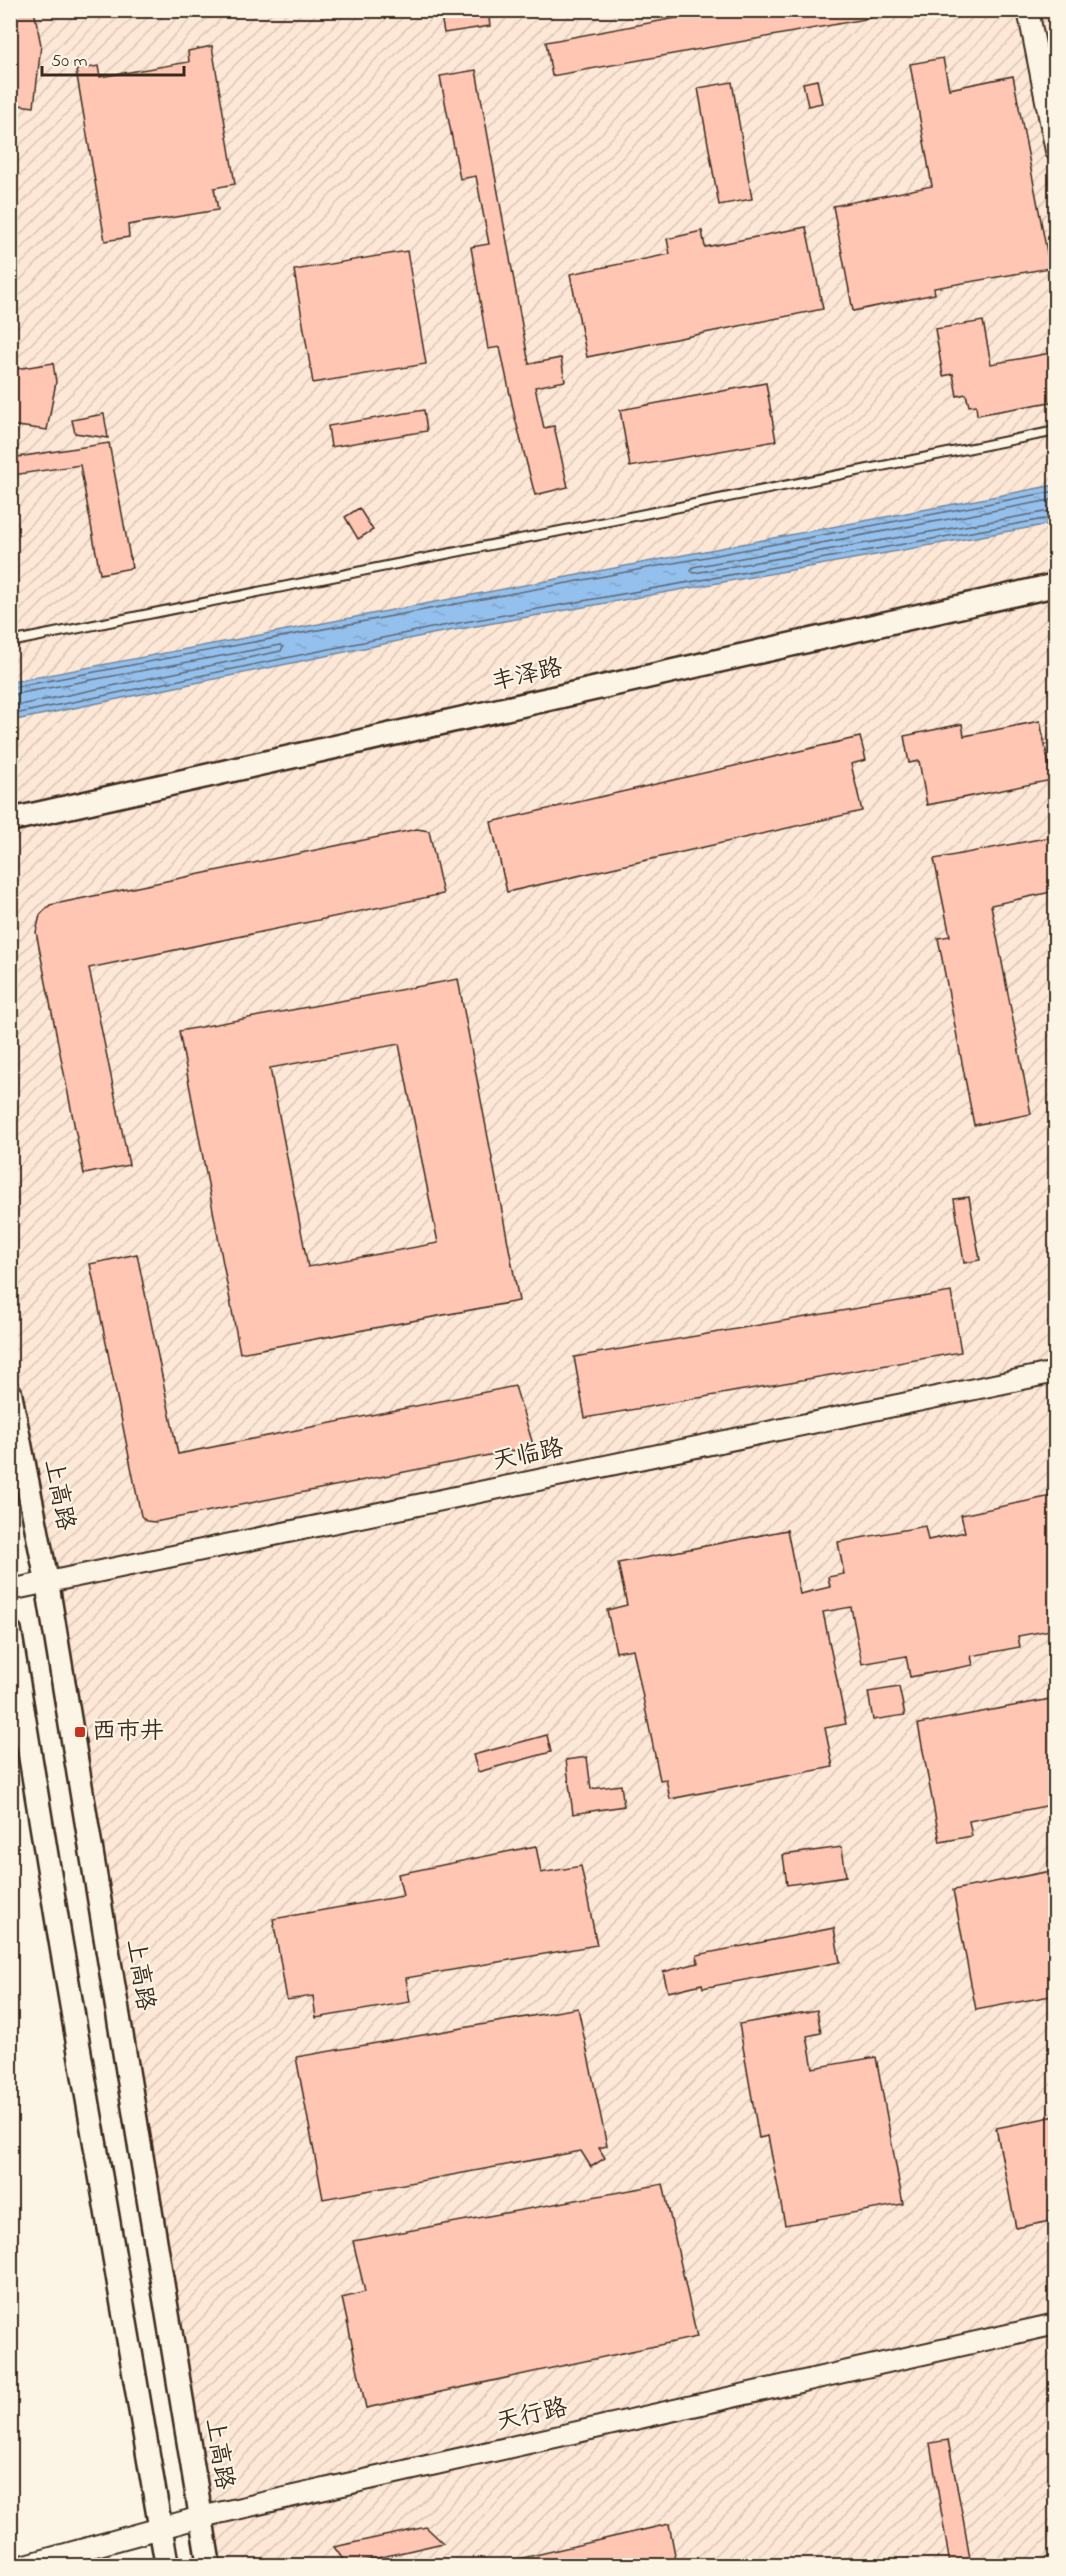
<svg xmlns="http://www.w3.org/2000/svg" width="1066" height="2576" viewBox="0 0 1066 2576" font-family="'Indie Flower','LXGW WenKai TC',sans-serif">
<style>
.industrial{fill:url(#industrial-furrows)}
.water{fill:url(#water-ripples);stroke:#70849a;stroke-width:1.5}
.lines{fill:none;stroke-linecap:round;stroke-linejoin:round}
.shore{stroke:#5f6671;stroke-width:1.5}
.building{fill:#fec6b3;stroke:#3b2a1e;stroke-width:1.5;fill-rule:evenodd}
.service-casing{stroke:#3b2a1e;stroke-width:12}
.tertiary-casing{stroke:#3b2a1e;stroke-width:24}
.secondary-casing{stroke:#3b2a1e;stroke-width:27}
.service{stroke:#fcf5e5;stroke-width:8}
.tertiary{stroke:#fcf5e5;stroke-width:20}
.secondary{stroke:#fcf5e5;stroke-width:22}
.poi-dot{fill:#c8321e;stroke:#fcf5e5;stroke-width:2}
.labels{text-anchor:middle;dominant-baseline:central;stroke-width:4.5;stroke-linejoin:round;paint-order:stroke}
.street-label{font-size:24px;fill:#3b2a1e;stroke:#fcf5e5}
.poi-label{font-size:24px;fill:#3b2a1e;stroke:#fcf5e5;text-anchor:start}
</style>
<defs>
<pattern id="industrial-furrows" width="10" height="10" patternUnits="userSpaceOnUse" patternTransform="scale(1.5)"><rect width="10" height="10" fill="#fde7d6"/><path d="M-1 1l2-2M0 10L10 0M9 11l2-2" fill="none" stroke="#dac6b7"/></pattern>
<pattern id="water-ripples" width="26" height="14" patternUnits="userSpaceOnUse" patternTransform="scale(1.5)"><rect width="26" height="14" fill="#94c0ed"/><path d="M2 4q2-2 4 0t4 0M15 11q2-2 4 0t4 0" fill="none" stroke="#80a5cb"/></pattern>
</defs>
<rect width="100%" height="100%" fill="#fcf5e5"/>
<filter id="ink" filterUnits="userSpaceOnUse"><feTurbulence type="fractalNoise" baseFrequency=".0167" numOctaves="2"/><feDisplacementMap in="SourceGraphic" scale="12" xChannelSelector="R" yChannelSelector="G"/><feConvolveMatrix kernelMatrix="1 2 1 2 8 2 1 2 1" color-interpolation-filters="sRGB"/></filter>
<g filter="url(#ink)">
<path class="industrial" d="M 10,11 L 1055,11 L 1055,2565 L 211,2565 L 11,1393 Z"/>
<path class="water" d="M 1055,485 L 1055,523 L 432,634 L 11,721 L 11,682 Z"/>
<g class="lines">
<path class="shore" d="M 1056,499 L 693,567 L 691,571 L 694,573 L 1056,510
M 10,688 L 1056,491
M 10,695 L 280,645 L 283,647 L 281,651 L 10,707
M 10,715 L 431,628 L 1056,517"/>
</g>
<path class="building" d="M 10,10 L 34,10 L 41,45 L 34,107 L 10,104 Z
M 440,10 L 488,10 L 490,26 L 444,33 Z
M 719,10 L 870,10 L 871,18 L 552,76 L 546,42 Z
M 212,46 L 235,184 L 214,188 L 218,210 L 128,225 L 129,237 L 105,241 L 76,70 L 98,66 L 100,77 L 189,62 L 188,51 Z
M 943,58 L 949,89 L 1013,76 L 1050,268 L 934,288 L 935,294 L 853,311 L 833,206 L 932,186 L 910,64 Z
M 476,70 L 529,364 L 561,358 L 565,381 L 535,387 L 544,428 L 554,426 L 568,487 L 535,495 L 515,418 L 500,347 L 488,349 L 471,247 L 489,244 L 476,176 L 460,179 L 440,76 Z
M 817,80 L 822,103 L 808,106 L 803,83 Z
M 732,82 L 752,199 L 719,205 L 698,88 Z
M 806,227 L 823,309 L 587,357 L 570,274 L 670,254 L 667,239 L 702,231 L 705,247 Z
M 407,251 L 426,364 L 313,383 L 294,270 Z
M 983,321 L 991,364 L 1056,352 L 1056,401 L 977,415 L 976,405 L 969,406 L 966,394 L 957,396 L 953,374 L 943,376 L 935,329 Z
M 53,363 L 56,382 L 47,430 L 10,425 L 10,370 Z
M 766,383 L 776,441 L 630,467 L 620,410 Z
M 424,410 L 427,431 L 331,447 L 328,426 Z
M 104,414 L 108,438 L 75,433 L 72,420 Z
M 109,443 L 132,568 L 100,574 L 80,465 L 13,475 L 11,458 Z
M 359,508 L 373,530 L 358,539 L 345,517 Z
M 1040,721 L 1052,780 L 927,805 L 919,761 L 909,763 L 904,736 L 962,724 L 964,736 Z
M 860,737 L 866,760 L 851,764 L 862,811 L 507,892 L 491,822 Z
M 417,829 L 429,831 L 443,894 L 89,968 L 129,1165 L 84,1174 L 36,932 L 40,915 L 50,905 Z
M 1056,836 L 1056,891 L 991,905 L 1031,1114 L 974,1125 L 938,938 L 950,936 L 934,859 Z
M 458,979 L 519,1301 L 240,1353 L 179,1031 ZM 399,1044 L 438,1243 L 308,1267 L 270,1068 Z
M 969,1197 L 980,1260 L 964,1263 L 954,1199 Z
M 137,1254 L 178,1454 L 515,1386 L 532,1441 L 530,1447 L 155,1522 L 146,1521 L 141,1516 L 90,1264 Z
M 951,1292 L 961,1352 L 585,1418 L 574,1357 Z
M 1056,1495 L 1056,1629 L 1018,1636 L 1020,1647 L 971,1656 L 973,1665 L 910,1677 L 906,1656 L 862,1664 L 851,1607 L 823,1612 L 846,1724 L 825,1728 L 833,1767 L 670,1799 L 666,1779 L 660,1780 L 633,1649 L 616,1652 L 607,1610 L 627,1605 L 618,1563 L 787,1530 L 800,1594 L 830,1587 L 828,1577 L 844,1574 L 838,1542 L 925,1526 L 928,1540 L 965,1532 L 961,1515 Z
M 899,1687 L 905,1715 L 873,1720 L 868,1692 Z
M 1056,1698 L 1056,1804 L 969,1821 L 972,1836 L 940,1842 L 918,1724 Z
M 547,1735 L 551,1752 L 478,1772 L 473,1755 Z
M 587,1757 L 591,1789 L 621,1785 L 624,1806 L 573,1814 L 566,1760 Z
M 536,1846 L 541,1873 L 581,1866 L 597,1945 L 406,1978 L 410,2002 L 316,2018 L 313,1996 L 287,2000 L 273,1919 L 403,1896 L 398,1874 Z
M 842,1847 L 846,1876 L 787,1885 L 783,1855 Z
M 1056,1870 L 1056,1995 L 976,2010 L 953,1890 Z
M 834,1928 L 840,1962 L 703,1988 L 702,1984 L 668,1992 L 663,1972 L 698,1963 L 697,1955 Z
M 578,2008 L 607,2146 L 599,2148 L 605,2158 L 591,2167 L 581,2151 L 323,2199 L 296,2057 Z
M 817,2010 L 821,2033 L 807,2036 L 813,2068 L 876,2057 L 903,2204 L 785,2225 L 768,2136 L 759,2138 L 739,2024 Z
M 1056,2116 L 1056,2220 L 1016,2228 L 996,2128 Z
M 663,2184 L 697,2337 L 366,2408 L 342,2298 L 365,2292 L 353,2241 Z
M 948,2440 L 963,2518 L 971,2565 L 950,2565 L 930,2443 Z
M 669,2524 L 677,2565 L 519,2565 L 518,2559 Z
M 426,2527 L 443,2543 L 347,2565 L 334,2547 Z"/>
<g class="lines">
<defs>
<path id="service" d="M 10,642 L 1056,431"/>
<path id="tertiary" d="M 1028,10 L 1056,151
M 10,1590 L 1056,1372
M 22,2566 L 201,2517 L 1056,2324"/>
<path id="secondary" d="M 10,820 L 1056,585
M 10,1393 L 47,1582 L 209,2566
M 10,1632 L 59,1932 L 167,2566"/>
</defs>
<use href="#service" class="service-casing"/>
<use href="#tertiary" class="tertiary-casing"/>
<use href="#secondary" class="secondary-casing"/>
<use href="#service" class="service"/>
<use href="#tertiary" class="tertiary"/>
<use href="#secondary" class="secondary"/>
</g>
</g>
<rect class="poi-dot" x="74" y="1726" width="12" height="12" rx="3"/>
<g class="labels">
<g class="street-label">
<text transform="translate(527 676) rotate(-13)">丰泽路</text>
<text transform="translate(528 1456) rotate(-12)">天临路</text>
<text transform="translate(58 1495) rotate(79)">上高路</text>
<text transform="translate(139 1975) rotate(81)">上高路</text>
<text transform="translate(532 2416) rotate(-13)">天行路</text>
<text transform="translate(218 2454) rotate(81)">上高路</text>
</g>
<g class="poi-label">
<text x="92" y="1732">西市井</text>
</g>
</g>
<rect width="1066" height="2576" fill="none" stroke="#fcf5e5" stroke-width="36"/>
<rect x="18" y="18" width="1030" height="2540" fill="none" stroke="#3b2a1e" stroke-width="2" filter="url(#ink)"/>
<path d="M42 66v9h142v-9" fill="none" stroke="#3b2a1e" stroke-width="3"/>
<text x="51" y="66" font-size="18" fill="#3b2a1e" stroke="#fcf5e5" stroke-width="4.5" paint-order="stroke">50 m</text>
</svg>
